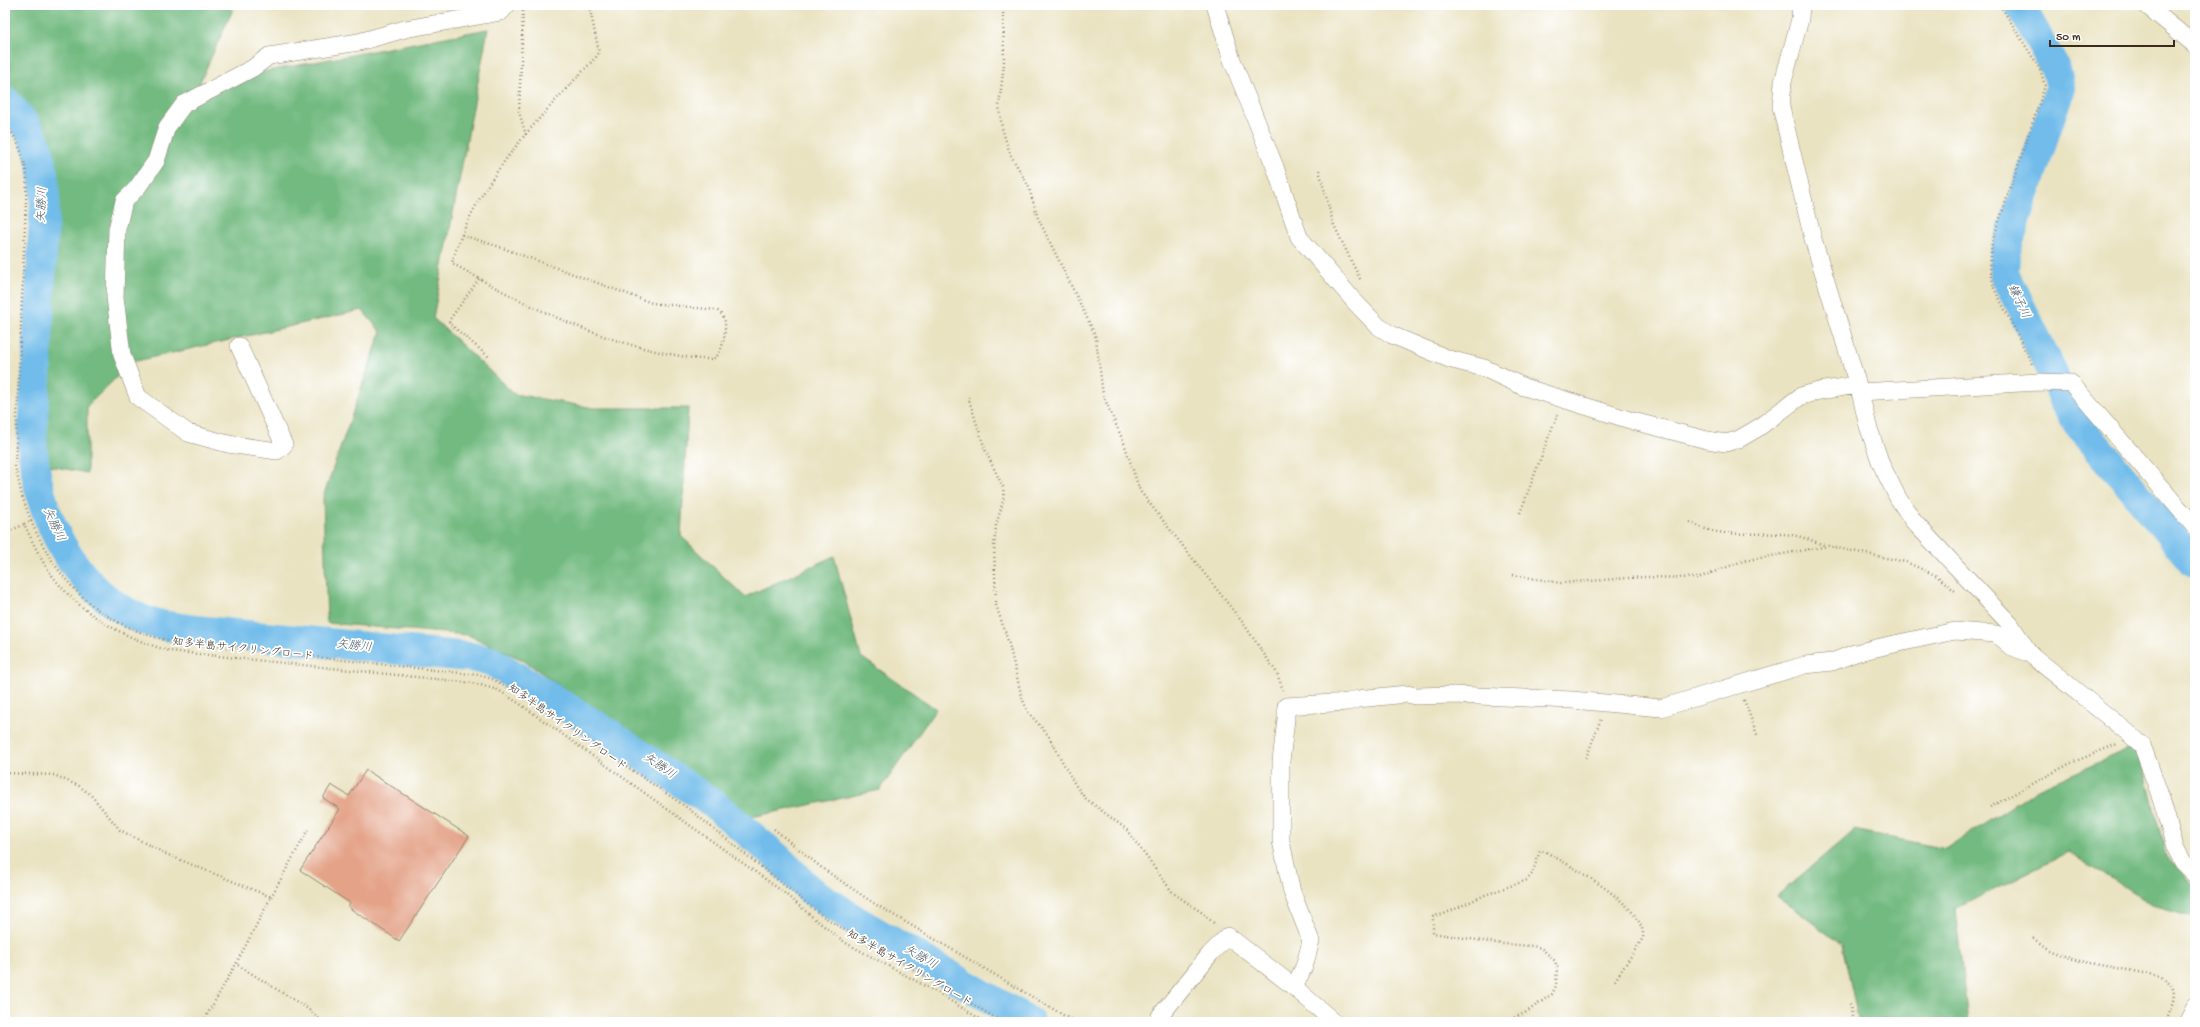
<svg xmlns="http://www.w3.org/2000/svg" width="2200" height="1027" viewBox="0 0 2200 1027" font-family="'Gochi Hand','Klee One',sans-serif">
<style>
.forest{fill:#72ba80;stroke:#56724f}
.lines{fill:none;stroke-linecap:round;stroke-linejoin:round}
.river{stroke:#71bcea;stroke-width:30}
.building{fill:#e4a388}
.street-casing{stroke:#928670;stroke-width:18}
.path{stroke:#928670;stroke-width:2.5;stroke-dasharray:1 3;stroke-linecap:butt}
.street{stroke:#fff;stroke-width:17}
.labels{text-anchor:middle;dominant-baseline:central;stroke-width:3.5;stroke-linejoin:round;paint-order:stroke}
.street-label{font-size:11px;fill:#3b2a1e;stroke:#fff}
.water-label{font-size:12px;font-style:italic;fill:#4e5d65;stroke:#fff}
</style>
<rect width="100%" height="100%" fill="#fff"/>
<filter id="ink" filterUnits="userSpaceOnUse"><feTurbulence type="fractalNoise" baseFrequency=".025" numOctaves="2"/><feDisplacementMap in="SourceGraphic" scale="8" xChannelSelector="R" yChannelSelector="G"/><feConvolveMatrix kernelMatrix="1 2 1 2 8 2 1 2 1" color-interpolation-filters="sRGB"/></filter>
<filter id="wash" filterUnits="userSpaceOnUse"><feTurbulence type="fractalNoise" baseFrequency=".012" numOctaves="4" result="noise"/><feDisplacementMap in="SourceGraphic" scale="16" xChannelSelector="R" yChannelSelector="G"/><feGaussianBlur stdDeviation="0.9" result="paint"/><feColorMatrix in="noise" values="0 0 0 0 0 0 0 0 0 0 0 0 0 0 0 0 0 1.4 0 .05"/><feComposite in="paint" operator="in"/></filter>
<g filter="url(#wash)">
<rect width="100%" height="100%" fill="#eae3c2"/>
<path class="forest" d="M 5,5 L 235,5 L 199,84 L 488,29 L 433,318 L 514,394 L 594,408 L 688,408 L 681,536 L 745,597 L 834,556 L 861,657 L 936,709 L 880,790 L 747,818 L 523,660 L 468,635 L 327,623 L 323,497 L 381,332 L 362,310 L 132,362 L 87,406 L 87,473 L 45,465 L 41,124 L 5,87 Z
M 2129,749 L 2142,759 L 2166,857 L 2195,885 L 2195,924 L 2192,916 L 2153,905 L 2068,852 L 1955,909 L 1968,1022 L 1859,1022 L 1842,945 L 1777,896 L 1854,830 L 1946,849 L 2038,789 Z"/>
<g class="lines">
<path class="river" d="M 2020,5 L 2056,70 L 2060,88 L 2005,253 L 2004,273 L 2053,373 L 2063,400 L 2078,424 L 2195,563
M 5,101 C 36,132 44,155 45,199 C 42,254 39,308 37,363 C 36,390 30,427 33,453 C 40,520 75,590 139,618 C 156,626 177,627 195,630 L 470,657 L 491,661 L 602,729 L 715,805 L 778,858 L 809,889 L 857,921 L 1030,1022"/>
</g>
<g id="blocks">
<path class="building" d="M 366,770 L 469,836 L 399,941 L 348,907 L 350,903 L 300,870 L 340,809 L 323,798 L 331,785 L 349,796 Z"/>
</g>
</g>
<g filter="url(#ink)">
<use href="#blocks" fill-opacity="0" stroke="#928670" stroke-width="1"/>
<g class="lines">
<defs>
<path id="street" d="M 1215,5 L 1232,60 L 1275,167 L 1299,237 L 1354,301 L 1378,326 L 1392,335 L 1449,359 L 1484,368 L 1524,387 L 1633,421 L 1707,440 L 1726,443 L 1739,439 L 1758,428 L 1801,396 L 1819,391 L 1857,385
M 1801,5 L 1800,19 L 1783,82 L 1781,107 L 1813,239 L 1860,392 L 1868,426 L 1881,464 L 1898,498 L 1914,522 L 2010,624 L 2030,654
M 2146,5 L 2195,45
M 239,346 L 284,445 L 277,451 L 228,444 L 188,433 L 138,397 L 122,355 L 115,297 L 117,229 L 124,201 L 137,188 L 156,161 L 167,127 L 184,104 L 253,68 L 269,56 L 359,42 L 405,29 L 501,12 L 507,5
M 1860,392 L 2039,382 L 2071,383 L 2195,527
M 1294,987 L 1304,967 L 1311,941 L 1292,892 L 1281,841 L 1281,761 L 1286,719 L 1286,706 L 1348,702 L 1358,699 L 1407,694 L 1416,696 L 1454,695 L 1572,700 L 1661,708 L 1805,665 L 1832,662 L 1855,653 L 1885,646 L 1955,631 L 1996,634 L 2010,646 L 2030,654 L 2126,731 L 2142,745 L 2161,798 L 2175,847 L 2183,862 L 2195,874
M 1160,1016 L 1210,954 L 1228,936 L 1294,987 L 1334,1022
M 2187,1022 L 2195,1006"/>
</defs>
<use href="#street" class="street-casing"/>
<path class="path" d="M 1003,5 L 1004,64 L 999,106 L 1002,128 L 1010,154 L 1028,185 L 1038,218 L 1090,324 L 1096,338 L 1103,395 L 1124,443 L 1140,491 L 1243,623 L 1277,673 L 1283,690
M 2000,5 L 2040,69 L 2045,86 L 1992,242 L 1990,267 L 1994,288 L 2033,366
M 523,11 L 519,112 L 526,135
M 5,123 C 18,140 24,156 27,177 L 15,466 L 22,496 L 31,521 L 24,524
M 1319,170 L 1333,223 L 1361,281
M 462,235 L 497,246 L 652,303 L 716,310 C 720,312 724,317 725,322 C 726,330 723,354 714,358 C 704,362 672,354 660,352 C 586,336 517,301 452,263 C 476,180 539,118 597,56 L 599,52 L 589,5
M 479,279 L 450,319 L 449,323 L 489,357
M 968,397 L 986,452 L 1003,487 L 1004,497 L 996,526 L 994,546 L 996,605 L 1009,644 L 1022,698 L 1028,712 L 1048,735 L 1074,783 L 1085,798 L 1126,829 L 1173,893 L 1201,912 L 1216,925
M 1520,513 L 1557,415
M 31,521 C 59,585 100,625 170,641 L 479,675 L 492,679 L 528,699 L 689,809 L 820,914 L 851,934 L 944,987 L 1002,1022
M 1690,522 C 1718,539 1750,532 1781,534 C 1795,534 1812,540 1826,546
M 5,534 L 24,524 C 31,538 37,552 45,565 C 73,610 120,637 170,651 L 473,683 L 498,690 L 520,704 L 782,891 L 816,920 L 846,943 L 938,993 L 985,1022
M 1513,575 L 1561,583 L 1643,577 L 1698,578 L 1743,561 L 1828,546 L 1906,562 L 1937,576 L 1955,591
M 1744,700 L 1758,737
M 1586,758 L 1601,719
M 5,773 L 54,775 L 79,786 L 91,795 L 120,830 L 166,854 L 271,897 L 236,964 L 307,1008 L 323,1022
M 1990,807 L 2069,764 L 2117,744
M 774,829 L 822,868 L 875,904 L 1075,1022
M 271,897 L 308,830
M 2033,938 L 2049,950 L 2075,960 L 2159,976 C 2183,987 2172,1002 2166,1022
M 1850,1004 L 1853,1022
M 203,1022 L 236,964
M 1503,1022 L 1525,1013 L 1552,994 L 1556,986 L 1557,967 L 1555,961 L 1541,948 L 1533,946 L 1502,944 L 1433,933 L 1433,916 L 1444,914 L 1485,895 L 1527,880 L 1532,874 L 1540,851 L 1546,852 C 1570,866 1647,906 1643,938 L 1614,982"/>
<use href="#street" class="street"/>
</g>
</g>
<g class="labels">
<g class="street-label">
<text transform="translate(243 650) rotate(6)">知多半島サイクリングロード</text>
<text transform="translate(567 728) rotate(35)">知多半島サイクリングロード</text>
<text transform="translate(909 969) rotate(30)">知多半島サイクリングロード</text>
</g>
<g class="water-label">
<text transform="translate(43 205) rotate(-88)">矢勝川</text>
<text transform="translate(2018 302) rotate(65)">鎌子川</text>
<text transform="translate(53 525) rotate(65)">矢勝川</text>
<text transform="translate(354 647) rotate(6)">矢勝川</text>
<text transform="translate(659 767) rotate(34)">矢勝川</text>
<text transform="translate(920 958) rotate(30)">矢勝川</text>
</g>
</g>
<rect width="2200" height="1027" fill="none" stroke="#fff" stroke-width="20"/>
<path d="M2050 40v6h124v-6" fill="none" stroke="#3b2a1e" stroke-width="2"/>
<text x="2056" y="40" font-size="12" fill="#3b2a1e" stroke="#ffffff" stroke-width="3" paint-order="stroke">50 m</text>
</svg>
